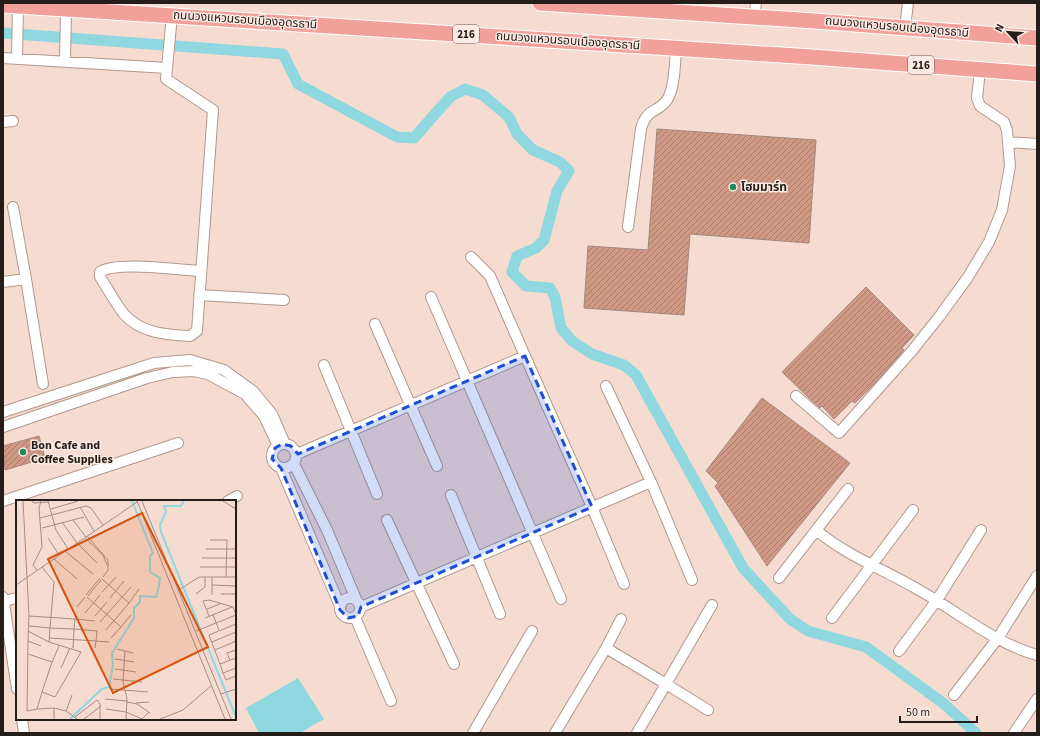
<svg xmlns="http://www.w3.org/2000/svg" width="1040" height="736" viewBox="0 0 1040 736" font-family="'Source Sans 3','Noto Sans Thai',sans-serif">
<style>
.water{fill:#90d8df}
.lines{fill:none;stroke-linecap:round;stroke-linejoin:round}
.canal{stroke:#90d8df;stroke-width:11}
.building{fill:url(#building-hatch);stroke:#a1887e}
.minor-casing{stroke:#b1988d;stroke-width:12}
.highway-casing{stroke:#fff;stroke-width:17}
.minor{stroke:#fff;stroke-width:10}
.highway{stroke:#f2a09b;stroke-width:15}
.marked{fill:#1d4ed8;fill-opacity:0.2;stroke:#1d4ed8;stroke-width:3;stroke-dasharray:8 5;stroke-linejoin:round}
.poi-dot{fill:#228862;stroke:#fbebe4;stroke-width:1.5}
.labels{text-anchor:middle;dominant-baseline:central;stroke-width:3;stroke-linejoin:round;paint-order:stroke}
.shield{fill:#fbebe4;stroke:#665a55;stroke-width:1}
.shield-label{font-size:11px;font-weight:bold;fill:#261c18}
.street-label{font-size:12px;fill:#261c18;stroke:#fbebe4}
.poi-label{font-size:12px;font-weight:bold;fill:#261c18;stroke:#fbebe4;text-anchor:start}
.inset-river{fill:none;stroke:#90d8df;stroke-width:2}
.inset-road{fill:none;stroke:#a38f86;stroke-width:1}
.view{fill:#d5530d;fill-opacity:0.15;stroke:#d5530d;stroke-width:2}
.inset-edge{fill:none;stroke:#261c18;stroke-width:2}
</style>
<defs>
<pattern id="building-hatch" width="6" height="6" patternUnits="userSpaceOnUse"><rect width="6" height="6" fill="#d09985"/><path d="M-1 1l2-2M0 6l6-6M5 7l2-2" fill="none" stroke="#a97c6c"/></pattern>
</defs>
<rect width="100%" height="100%" fill="#f6dbd0"/>
<path class="water" d="M 298,678 L 324,719 L 300,733 L 259,733 L 246,708 Z"/>
<g class="lines">
<path class="canal" d="M 3,33 L 283,54 L 298,84 L 397,137 L 414,138 L 450,97 L 465,89 L 483,95 L 509,117 L 517,134 L 533,150 L 560,162 L 569,171 L 557,191 L 544,240 L 536,248 L 517,256 L 512,272 L 526,286 L 550,288 L 555,297 L 561,328 L 572,341 L 592,354 L 624,365 L 636,375 L 743,568 L 790,619 L 808,631 L 866,647 L 943,703 L 976,733"/>
</g>
<path class="building" d="M 657,129 L 816,140 L 809,243 L 690,234 L 684,315 L 584,308 L 588,246 L 648,250 Z
M 866,287 L 914,335 L 902,348 L 904,350 L 876,382 L 855,403 L 852,401 L 834,419 L 822,406 L 820,408 L 809,398 L 782,372 Z
M 762,398 L 850,463 L 767,566 L 715,486 L 718,483 L 706,471 Z
M 39,436 L 45,458 L 5,470 L 3,446 Z"/>
<g class="lines">
<defs>
<path id="minor" d="M 172,15 L 166,79 L 213,110 L 197,331 L 190,336 C 167,335 140,333 124,314 C 115,303 108,289 100,277 L 100,272 C 117,261 178,270 201,271
M 754,17 L 756,3
M 905,28 L 908,3
M 3,58 L 167,68
M 17,58 L 18,6
M 65,61 L 66,9
M 3,122 L 13,121
M 1008,142 L 1037,144
M 13,207 L 26,279
M 628,227 L 641,129 C 647,107 658,113 667,100 C 675,88 675,62 676,48
M 3,282 L 26,279 L 43,384
M 199,295 L 284,300
M 431,297 L 561,599
M 375,324 L 437,466
M 525,356 L 592,507 L 624,584
M 324,365 L 377,494
M 796,396 L 839,433 L 911,352 L 939,317 L 968,277 L 989,242 L 1002,210 L 1010,166 L 1007,130 L 1004,122 L 980,106 L 977,98 L 980,70
M 3,412 L 154,363 L 190,360 L 224,370 L 253,391 L 272,414 L 285,444
M 3,427 L 147,378 L 173,372 L 194,371 L 208,374 L 245,394 L 264,416 L 278,446
M272 456a12 12 0 1 1 24 0a12 12 0 1 1-24 0Z
M 297,454 L 525,356 L 490,276 L 471,257
M 294,464 L 327,530 L 356,599
M 281,468 L 340,606
M 651,482 L 692,580
M 451,495 L 500,614
M 3,501 L 178,443
M 228,501 L 237,496
M 387,520 L 454,664
M 816,530 C 847,556 885,570 919,590 C 958,612 994,643 1037,655
M 779,578 L 848,489
M 3,597 L 17,689
M340 608a10 10 0 1 1 20 0a10 10 0 1 1-20 0Z
M 4,601 L 17,598
M 361,607 L 651,482 L 606,386
M 355,617 L 391,701
M 832,618 L 913,510
M 606,648 L 621,619
M 899,651 L 937,600 L 981,530
M 954,695 L 998,638 L 1037,576
M 22,719 L 24,733
M 473,733 L 532,631
M 555,733 L 606,648 L 666,684 L 712,605
M 637,733 L 666,684 L 708,710
M 1014,733 L 1037,699"/>
<path id="highway" d="M 540,3 L 815,21 L 1037,38
M 3,5 L 812,57 L 1037,74"/>
</defs>
<use href="#minor" class="minor-casing"/>
<use href="#highway" class="highway-casing"/>
<use href="#minor" class="minor"/>
<use href="#highway" class="highway"/>
</g>
<path class="marked" d="M 525,356 L 592,507 L 361,607 L 358,616 L 348,618 L 340,610 L 281,468 L 272,459 L 275,448 L 282,444 L 291,446 L 298,454 Z"/>
<g class="poi-dot">
<circle cx="733" cy="187" r="4"/>
<circle cx="23" cy="452" r="4"/>
</g>
<g class="labels">
<g class="shield">
<rect x="453" y="25" width="26" height="18" rx="3"/>
<rect x="908" y="56" width="26" height="18" rx="3"/>
</g>
<g class="shield-label">
<text x="466" y="34">216</text>
<text x="921" y="65">216</text>
</g>
<g class="street-label">
<text transform="translate(245 20) rotate(4)">ถนนวงแหวนรอบเมืองอุดรธานี</text>
<text transform="translate(897 27) rotate(5)">ถนนวงแหวนรอบเมืองอุดรธานี</text>
<text transform="translate(568 41) rotate(4)">ถนนวงแหวนรอบเมืองอุดรธานี</text>
</g>
<g class="poi-label">
<text x="741" y="187">โฮมมาร์ท</text>
<text x="31" y="445">Bon Cafe and<tspan x="31" dy="14">Coffee Supplies</tspan></text>
</g>
</g>
<g transform="translate(16 500)">
<rect width="220" height="220" fill="#f6dbd0"/>
<path class="inset-river" d="M 145,32 L 220,217M 145,32 L 144,25 L 150,12 L 148,6 L 165,6 L 168,1M 54,219 L 86,189 L 93,187 L 97,165 L 96,153 L 118,118 L 118,108 L 124,102 L 124,96 L 140,97 L 143,86 L 144,78 L 134,72 L 134,56 L 137,53 L 116,1"/>
<path class="inset-road" d="M 7,1 L 13,116 L 59,119M 16,1 L 18,3 L 33,2M 32,1 L 40,30 L 52,49M 121,1 L 209,219M 126,1 L 215,219M 207,1 L 220,9M 64,7 L 78,31M 35,9 L 62,1M 24,18 L 70,6 L 75,8 L 87,25M 57,20 L 70,37M 46,22 L 61,43 L 81,63M 26,28 L 68,17M 71,36 L 92,60 L 92,70 L 87,77M 32,38 L 43,55M 69,38 L 87,55 L 91,65M 194,40 L 211,40 L 210,77M 190,49 L 220,49M 49,51 L 77,74M 186,58 L 220,58M 38,59 L 61,79M 26,67 L 38,82 L 34,128 L 58,129 L 59,119 L 79,121M 184,67 L 220,67M 21,70 L 17,65 L 26,47 L 23,8 L 25,1M 196,77 L 196,95M 86,79 L 113,103 L 123,89M 0,85 L 121,2M 196,85 L 220,86M 163,90 L 183,77 L 220,77M 86,92 L 100,77M 180,94 L 189,87 L 189,77M 205,94 L 220,94M 70,95 L 84,78M 72,96 L 85,80M 71,97 L 105,127 L 115,115M 94,98 L 108,81M 61,107 L 69,97M 191,109 L 204,104M 69,113 L 84,95M 197,115 L 203,130M 13,116 L 12,141 L 25,146M 79,116 L 91,102M 193,116 L 187,101 L 193,100 L 217,107 L 220,115M 189,118 L 216,107M 84,122 L 115,87M 90,130 L 113,103M 12,131 L 33,142 L 34,128 L 13,126M 180,131 L 220,115M 33,138 L 80,141 L 79,148M 95,138 L 105,127M 12,141 L 11,211 L 21,209 L 26,192M 33,142 L 65,152 L 39,197 L 26,192 L 36,162M 196,142 L 220,132M 57,148 L 58,129 L 81,131 L 80,141 L 93,142M 101,149 L 117,153M 199,150 L 220,141M 109,151 L 107,181 L 111,199 L 110,219M 12,154 L 36,162 L 43,146M 99,159 L 118,162M 214,160 L 211,153 L 220,150M 204,164 L 193,135 L 220,124M 45,168 L 54,148M 220,168 L 207,173 L 210,180 L 220,176M 99,169 L 120,172M 207,173 L 204,164 L 220,158M 97,179 L 126,182M 94,189 L 132,192M 205,194 L 220,189M 89,199 L 111,201M 111,202 L 121,204 L 134,213M 120,203 L 133,202M 38,208 L 50,211 L 56,195M 21,209 L 38,208 L 38,219M 90,209 L 110,212 L 126,219 L 133,212M 50,211 L 61,219M 59,217 L 81,200 L 84,204 L 84,219M 68,219 L 85,206M 144,219 L 167,210 L 196,185"/>
<path class="view" d="M 126,13 L 192,147 L 97,193 L 32,59 Z"/>
<rect width="220" height="220" class="inset-edge"/>
</g>
<rect width="1040" height="736" fill="none" stroke="#261c18" stroke-width="8"/>
<g transform="translate(1008 32) rotate(296)" stroke="#fbebe4" stroke-width="3" paint-order="stroke">
<path d="M0-3L7 15L0 10L-7 15Z" fill="#261c18"/>
<text y="-6" font-size="11" font-weight="bold" text-anchor="middle" fill="#261c18">N</text>
</g>
<path d="M900 716v6h77v-6" fill="none" stroke="#261c18" stroke-width="2"/>
<text x="906" y="716" font-size="12" fill="#261c18" stroke="#fbebe4" stroke-width="3" paint-order="stroke">50 m</text>
</svg>
